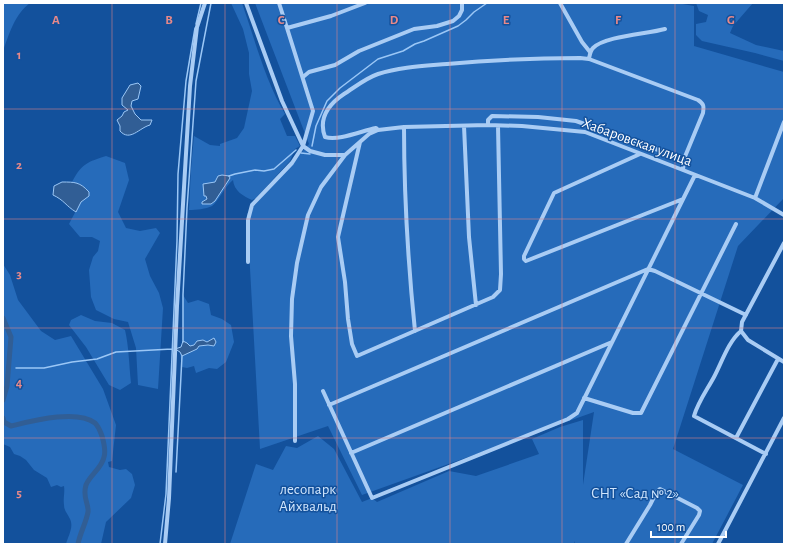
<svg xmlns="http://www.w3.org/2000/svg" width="787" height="547" viewBox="0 0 787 547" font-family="'Alegreya Sans',sans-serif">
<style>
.green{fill:#266bba}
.water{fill:#315e95;stroke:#9bc7f6}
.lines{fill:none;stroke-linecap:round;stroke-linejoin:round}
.stream{stroke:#9bc7f6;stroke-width:1.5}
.canal{stroke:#315e95;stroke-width:5}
.street{stroke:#a9ccf4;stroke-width:4}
.grid{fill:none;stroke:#e88989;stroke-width:1;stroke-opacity:0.55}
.labels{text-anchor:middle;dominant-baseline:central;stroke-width:3;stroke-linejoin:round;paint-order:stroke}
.street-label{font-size:15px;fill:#fff;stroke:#13519c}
.park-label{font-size:15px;fill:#d1e6fd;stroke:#13519c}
.grid-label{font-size:13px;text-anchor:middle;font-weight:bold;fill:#e88989;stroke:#13519c;stroke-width:3;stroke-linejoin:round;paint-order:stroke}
</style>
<rect width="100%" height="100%" fill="#13519c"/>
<path class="green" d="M 3,3 L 30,3 C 15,14 9,34 3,51 Z
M 231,3 L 242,3 C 255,40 265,80 285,114 L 280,119 L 287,136 L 295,136 L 300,146 L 295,149 L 290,161 L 256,198 L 252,200 C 243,196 234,191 233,180 C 225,186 218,202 212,206 C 206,209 196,210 189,210 L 191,169 L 194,136 L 210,145 L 220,146 L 220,144 L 237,138 L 244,128 L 252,91 L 249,74 L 249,53 L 243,29 Z
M 255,3 L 677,3 L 694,6 L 694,46 L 784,72 L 784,198 L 738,246 L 673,449 L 743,485 L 712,544 L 575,544 L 575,541 L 574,544 L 230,544 L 256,464 L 273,470 L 286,446 L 297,448 L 318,436 L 334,449 L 362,502 L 372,498 L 377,502 L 449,471 L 476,476 L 539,454 L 532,439 L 560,427 L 583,420 L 583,485 L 594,412 L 362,495 L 328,426 L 260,449 L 247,214 L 309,144 Z
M 696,3 L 753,3 L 733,26 L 730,33 L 756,45 L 784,51 L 784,61 L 755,53 L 702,41 L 696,35 L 696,24 L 706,22 L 708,15 L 699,11 Z
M 106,156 L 125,163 L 129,180 L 118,212 L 126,228 L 140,231 L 156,228 L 160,233 L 145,259 L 150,276 L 159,293 L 163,308 L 158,389 L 138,385 L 136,348 L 128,322 L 114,319 L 96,310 L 91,297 L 89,270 L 93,257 L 98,251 L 100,241 L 92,237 L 80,237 L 69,224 L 81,201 L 89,196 L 89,192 C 84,186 80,183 72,182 C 82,163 88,162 106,156 Z
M 3,264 L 10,275 L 18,300 L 41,331 L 55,340 L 71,336 L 103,389 L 116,425 L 112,461 L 108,462 L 109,467 L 120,470 L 126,469 L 132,474 L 135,485 L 131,498 L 106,522 L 101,544 L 66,544 C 68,536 74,527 70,519 C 68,514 64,511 64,505 C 63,498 65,493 64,486 L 61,487 L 57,485 L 51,487 L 47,478 L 34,470 L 26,460 L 20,456 L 14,454 L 10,447 L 3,444 Z
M 183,295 L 188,303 L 198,300 L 209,304 L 211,315 L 222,319 L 231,325 L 234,342 L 226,362 L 217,369 L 209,368 L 196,373 L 194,366 L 187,368 L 182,367 L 180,352 L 175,349 L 181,347 L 183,342 Z
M 81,315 L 95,321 L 112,323 L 125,330 C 129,347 129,365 131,383 L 120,390 L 109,385 L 86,347 L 69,325 L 71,320 Z"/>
<path class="water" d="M 138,83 L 141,86 L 138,99 L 132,101 L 131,106 L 135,114 L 141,120 L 152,120 L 150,125 C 139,128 130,142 120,131 L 120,126 L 117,120 L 122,116 L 124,112 L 128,110 L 122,105 L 122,98 L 130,85 Z
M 222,175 L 229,176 L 230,178 L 215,201 L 211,204 L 202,204 L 202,202 L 207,199 L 206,196 L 204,196 L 203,184 L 215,182 L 218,176 Z
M 62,182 C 75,182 80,182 89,192 L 89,196 L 81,202 L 76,212 C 66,206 64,200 53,195 L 54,186 Z
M 214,338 L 216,342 L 214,346 L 208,345 L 199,346 L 197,349 L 182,356 L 180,352 L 175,349 L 181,347 L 183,341 L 187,343 L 190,346 L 194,345 L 197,341 L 203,340 L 207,342 Z"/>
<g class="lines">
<path class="stream" d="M 196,24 L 201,3
M 312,146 L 316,126 L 327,101 L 340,88 L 378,59 L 403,51 L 415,44 L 424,41 L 458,26 L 466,20 L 474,12 L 487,3
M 301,153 L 310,154
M 229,176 L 235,174 L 255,170 L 264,171 L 274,169 L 296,150
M 183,342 L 183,295 L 187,208 L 196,81 L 211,3
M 16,368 L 44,368 L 72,362 L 97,359 L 116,352 L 172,349
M 176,472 L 182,356
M 160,544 L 166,494 L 177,241 L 178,174 L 186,81 L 195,28"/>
<path class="canal" d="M 3,318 L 11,337 L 7,386 L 3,400
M 3,418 L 4,422 L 11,426 C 32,421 77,409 95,423 C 99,427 100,431 102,436 C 104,443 106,451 104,457 C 102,468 90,475 86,485 C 82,498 89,503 88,512 C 86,523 80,533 78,544"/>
<path class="street" d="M 246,3 L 282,101 L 303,146 L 310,151 L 325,155 L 345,155 L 369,134 L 378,130
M 279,3 L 287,28
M 560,3 L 582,42 L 590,52
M 589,59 C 590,54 590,51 593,48 C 605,36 647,34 665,29
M 303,77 L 309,72 L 335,65 L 359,51 L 414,29 L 437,26 L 453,21 L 459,16 L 462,10 L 462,3
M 488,125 L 488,120 L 492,116 L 538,117 L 576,121 L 684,159 L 683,170
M 464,126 L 469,237 L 476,305
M 404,127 C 404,195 408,263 415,331
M 360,142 L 338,237 L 345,282 L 348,319 L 352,344 L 357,356 L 493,297 L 500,290 L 501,274 L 498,126
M 640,154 L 554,193 L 524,256 L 524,259 L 526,261 L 683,199
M 684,159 L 703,113 C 704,106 704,104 698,100 L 589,59 L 580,58 C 536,58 491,60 447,64 C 424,66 400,67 378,74 C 366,78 355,87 344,94 C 329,104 318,118 325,137 C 339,141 361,131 376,128 L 378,130 L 404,127 L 488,125 L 522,126 L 585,132 L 755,198 L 784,215
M 755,198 L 784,122
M 784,243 L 742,322 L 741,331 L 748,340 L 784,362
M 248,262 L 248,220 L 252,205 L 292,163 L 303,146 L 313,111 L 287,28 L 331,16 L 365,3
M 741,331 C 728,342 722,362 714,377 C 707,390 698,402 694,416 L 766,454
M 323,391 L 372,498 L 568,419 L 577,413 L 695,175
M 584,398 L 633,413 L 641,413 L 736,224
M 329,405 L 648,269 L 655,271 L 746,315
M 736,438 L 778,359
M 295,441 L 295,384 L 291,336 L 292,299 L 297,263 L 308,215 L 321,187 L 345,155
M 351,453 L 612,342
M 165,544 L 169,498 L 177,306 L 190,86 L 197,27 L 205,3
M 626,544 L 650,505 L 656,493 L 660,489 L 697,508 L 700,511 L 699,515 L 681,544
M 718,544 L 784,418"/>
</g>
<path class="grid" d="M 112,3 L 112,544M 225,3 L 225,544M 337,3 L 337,544M 450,3 L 450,544M 562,3 L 562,544M 675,3 L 675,544M 3,109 L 784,109M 3,219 L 784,219M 3,328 L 784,328M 3,438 L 784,438"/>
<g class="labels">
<g class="street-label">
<text transform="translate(637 142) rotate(20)">Хабаровская улица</text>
</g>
<g class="park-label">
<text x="308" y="489">лесопарк<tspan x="308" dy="17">Айхвальд</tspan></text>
<text x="635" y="493">СНТ «Сад № 2»</text>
</g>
</g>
<g class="grid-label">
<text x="56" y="24">A</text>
<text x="169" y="24">B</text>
<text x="281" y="24">C</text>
<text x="394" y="24">D</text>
<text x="506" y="24">E</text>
<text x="618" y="24">F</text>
<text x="731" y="24">G</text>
<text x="19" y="59">1</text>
<text x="19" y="169">2</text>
<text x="19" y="278">3</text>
<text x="19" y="387">4</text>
<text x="19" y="497">5</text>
</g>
<rect width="787" height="547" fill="none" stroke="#ffffff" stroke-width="8"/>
<path d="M651 531v6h75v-6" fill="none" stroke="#ffffff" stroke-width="2"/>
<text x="657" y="531" font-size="12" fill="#ffffff" stroke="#13519c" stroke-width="3" paint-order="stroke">100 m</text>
</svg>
